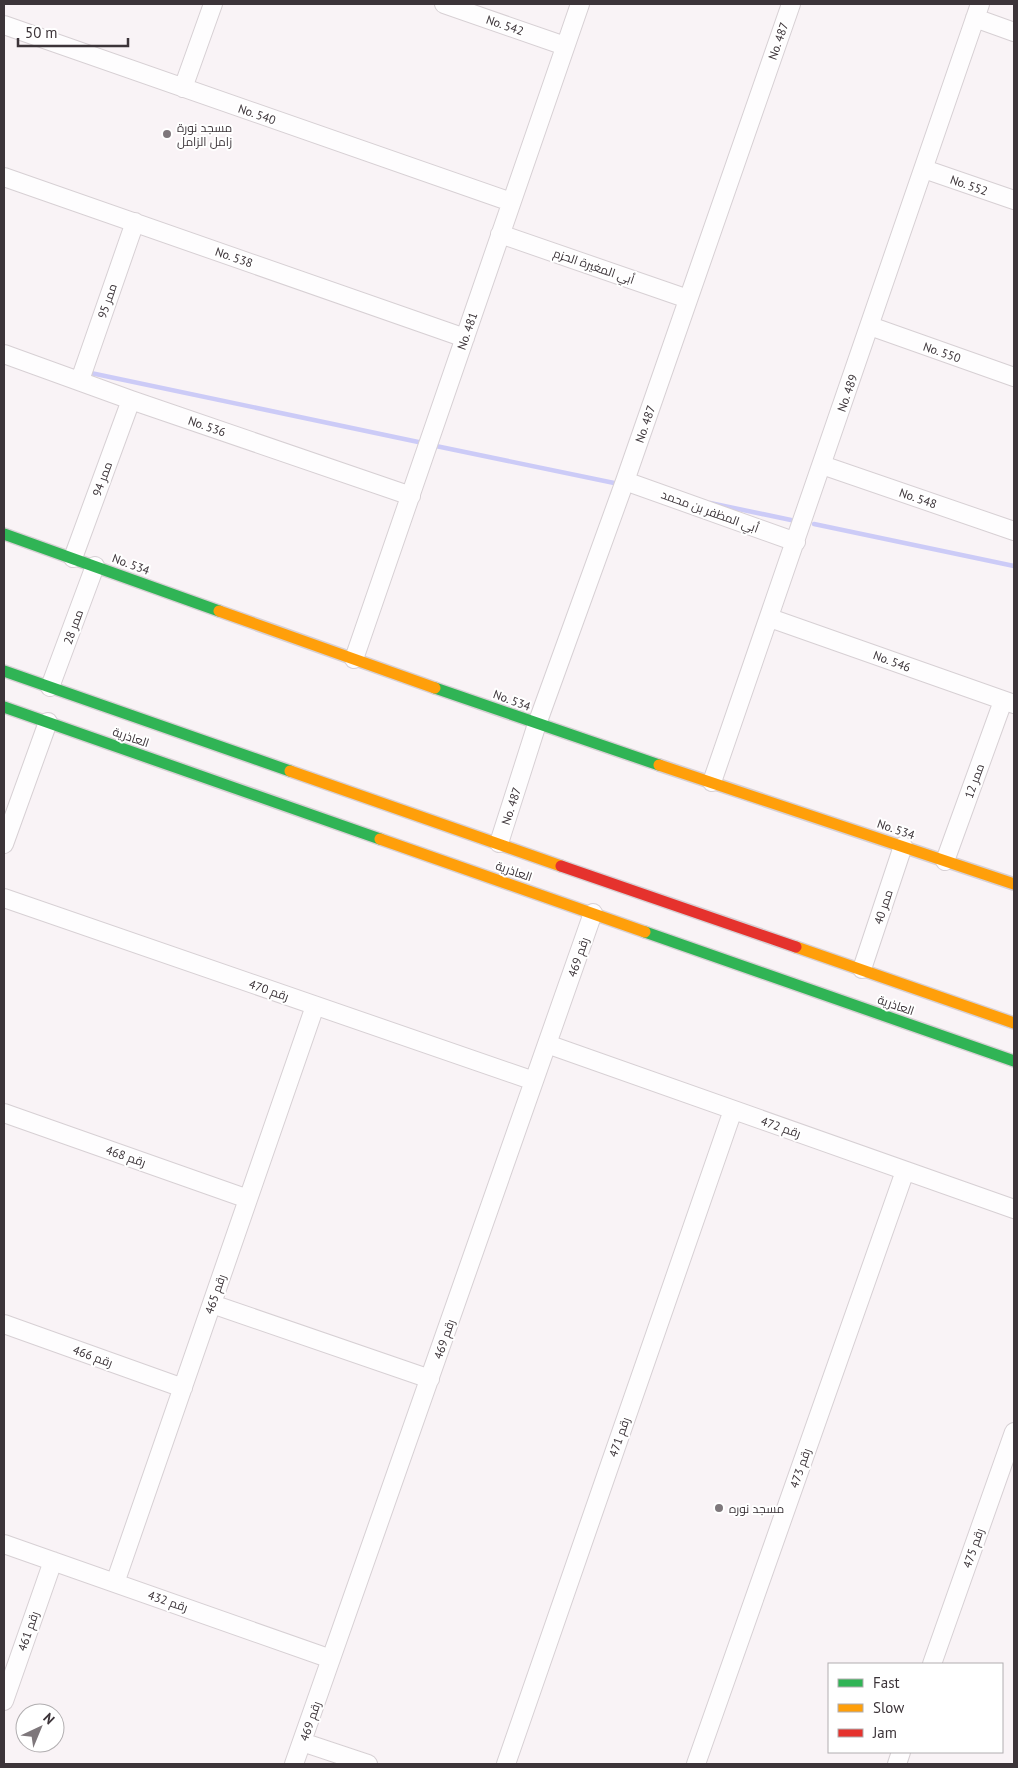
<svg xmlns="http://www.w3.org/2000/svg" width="1018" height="1768" viewBox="0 0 1018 1768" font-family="'PT Sans',Cairo,sans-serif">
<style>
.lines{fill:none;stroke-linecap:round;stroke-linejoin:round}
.stream{stroke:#cccbf7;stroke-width:4.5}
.street-casing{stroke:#d7d0d4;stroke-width:20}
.fast-casing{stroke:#d7d0d4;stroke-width:14}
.slow-casing{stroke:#d7d0d4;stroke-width:14}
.jam-casing{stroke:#d7d0d4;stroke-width:14}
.street{stroke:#fefdfe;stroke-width:18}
.fast{stroke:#30b455;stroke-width:11}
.slow{stroke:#ff9f0a;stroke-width:11}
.jam{stroke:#e5322d;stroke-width:11}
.poi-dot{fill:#7e777b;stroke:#fff;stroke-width:2}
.labels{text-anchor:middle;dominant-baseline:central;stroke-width:4;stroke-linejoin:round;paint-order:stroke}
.street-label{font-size:12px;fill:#3c3439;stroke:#fff}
.poi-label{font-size:12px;fill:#3c3439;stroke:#fff;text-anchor:start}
</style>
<rect width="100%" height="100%" fill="#f9f3f6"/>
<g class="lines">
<path class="stream" d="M 86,372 L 423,443
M 431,445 L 619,484
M 710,503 L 791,520
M 814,524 L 1014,566"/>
<defs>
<path id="street" d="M 444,4 L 565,46
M 975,18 L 1014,32
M 4,25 L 511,202
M 183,88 L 213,4
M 924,169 L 1014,200
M 4,177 L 465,338
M 500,234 L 688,299
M 870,326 L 1014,377
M 4,354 L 131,400 L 411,496
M 80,380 L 135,222
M 822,465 L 1014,531
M 625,481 L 796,542
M 73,558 L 131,400
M 770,618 L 1014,704
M 354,659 L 580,4
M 50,687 L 95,566
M 712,782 L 980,4
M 499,843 L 537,724 L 625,481 L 791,4
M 4,844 L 48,722
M 945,861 L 1003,701
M 4,898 L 534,1081
M 862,969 L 903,846
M 547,1044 L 1014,1209
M 4,1113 L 248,1199
M 212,1304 L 430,1379
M 4,1324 L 183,1388
M 4,1544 L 331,1659
M 115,1583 L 315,1006
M 932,1664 L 1014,1432
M 4,1701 L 53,1561
M 302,1742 L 368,1764
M 294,1764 L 593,913
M 506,1764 L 733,1110
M 696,1764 L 905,1171
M 897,1764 L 901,1752"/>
<path id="fast" d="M 4,534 L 219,611
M 4,671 L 290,771
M 435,688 L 659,765
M 4,707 L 380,839
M 645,932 L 1014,1061"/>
<path id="slow" d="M 219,611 L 435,688
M 659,765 L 1014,884
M 290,771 L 561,866
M 380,839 L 645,932
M 796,947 L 1014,1023"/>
<path id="jam" d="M 561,866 L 796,947"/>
</defs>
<use href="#street" class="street-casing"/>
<use href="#fast" class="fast-casing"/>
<use href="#slow" class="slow-casing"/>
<use href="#jam" class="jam-casing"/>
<use href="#street" class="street"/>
<use href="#fast" class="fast"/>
<use href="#slow" class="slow"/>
<use href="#jam" class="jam"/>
</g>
<g class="poi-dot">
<circle cx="167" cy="134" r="5"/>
<circle cx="719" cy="1508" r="5"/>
</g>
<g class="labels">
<g class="street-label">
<text transform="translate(505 25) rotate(19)">No. 542</text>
<text transform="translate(778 41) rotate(-71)">No. 487</text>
<text transform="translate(257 114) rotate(19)">No. 540</text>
<text transform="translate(969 185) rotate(19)">No. 552</text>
<text transform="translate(234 257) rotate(19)">No. 538</text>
<text transform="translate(594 266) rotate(19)">أبي المغيرة الحزم</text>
<text transform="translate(107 301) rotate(-71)">ممر 95</text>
<text transform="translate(467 331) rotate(-71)">No. 481</text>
<text transform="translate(942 352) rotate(19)">No. 550</text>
<text transform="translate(847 393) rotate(-71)">No. 489</text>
<text transform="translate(645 424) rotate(-71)">No. 487</text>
<text transform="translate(207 426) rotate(19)">No. 536</text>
<text transform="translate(102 479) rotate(-70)">ممر 94</text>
<text transform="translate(918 498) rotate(19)">No. 548</text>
<text transform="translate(710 511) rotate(20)">أبي المظفر بن محمد</text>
<text transform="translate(131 564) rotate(20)">No. 534</text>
<text transform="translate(73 627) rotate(-70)">ممر 28</text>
<text transform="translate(892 661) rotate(20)">No. 546</text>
<text transform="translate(512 700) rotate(20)">No. 534</text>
<text transform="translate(131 737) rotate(19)">العاذرية</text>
<text transform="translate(974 781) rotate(-70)">ممر 12</text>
<text transform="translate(511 806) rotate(-72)">No. 487</text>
<text transform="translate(896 829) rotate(19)">No. 534</text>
<text transform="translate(514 871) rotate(19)">العاذرية</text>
<text transform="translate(883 907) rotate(-72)">ممر 40</text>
<text transform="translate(578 957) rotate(-71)">رقم 469</text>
<text transform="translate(269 990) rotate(19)">رقم 470</text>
<text transform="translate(896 1005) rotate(19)">العاذرية</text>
<text transform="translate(781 1127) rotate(19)">رقم 472</text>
<text transform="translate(126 1156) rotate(19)">رقم 468</text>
<text transform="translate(215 1294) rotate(-71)">رقم 465</text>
<text transform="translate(444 1339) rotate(-71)">رقم 469</text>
<text transform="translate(93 1356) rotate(20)">رقم 466</text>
<text transform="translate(619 1437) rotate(-71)">رقم 471</text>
<text transform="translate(800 1468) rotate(-71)">رقم 473</text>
<text transform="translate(973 1548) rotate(-71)">رقم 475</text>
<text transform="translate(168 1601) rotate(19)">رقم 432</text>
<text transform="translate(28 1631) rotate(-71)">رقم 461</text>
<text transform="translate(310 1721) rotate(-71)">رقم 469</text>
</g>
<g class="poi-label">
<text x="177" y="127">مسجد نورة<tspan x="177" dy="14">زامل الزامل</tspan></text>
<text x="729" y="1508">مسجد نوره</text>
</g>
</g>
<rect width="1018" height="1768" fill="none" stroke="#3c3439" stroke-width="10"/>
<rect x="828" y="1663" width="175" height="90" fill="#ffffff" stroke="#b1aeb0"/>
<rect x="838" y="1679" width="25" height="8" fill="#30b455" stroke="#b1aeb0"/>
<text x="873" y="1688" font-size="15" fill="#3c3439">Fast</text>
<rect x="838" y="1704" width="25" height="8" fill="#ff9f0a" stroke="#b1aeb0"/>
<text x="873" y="1713" font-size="15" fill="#3c3439">Slow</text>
<rect x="838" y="1729" width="25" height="8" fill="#e5322d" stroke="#b1aeb0"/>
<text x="873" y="1738" font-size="15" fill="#3c3439">Jam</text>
<g transform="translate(40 1728) rotate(44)"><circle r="24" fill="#ffffff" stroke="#b1aeb0"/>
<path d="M0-4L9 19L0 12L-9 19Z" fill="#7e777b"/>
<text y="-8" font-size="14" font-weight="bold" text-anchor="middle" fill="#3c3439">N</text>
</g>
<path d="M18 38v8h110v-8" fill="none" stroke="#3c3439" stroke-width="2.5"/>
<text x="25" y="38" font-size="15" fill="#3c3439" stroke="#ffffff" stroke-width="4" paint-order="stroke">50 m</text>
</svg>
